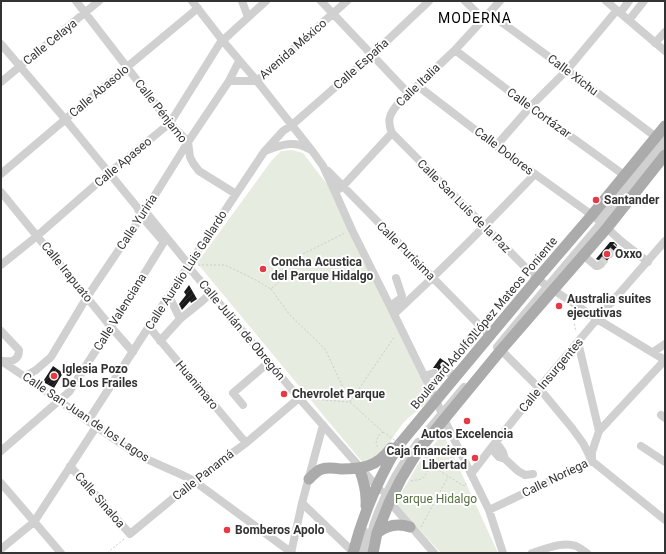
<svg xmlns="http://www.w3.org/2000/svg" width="666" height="554" viewBox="0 0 666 554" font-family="Roboto,sans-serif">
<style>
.park{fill:#e6ecdf}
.building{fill:url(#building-hatch)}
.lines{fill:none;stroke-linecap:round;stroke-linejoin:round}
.minor-tunnel{stroke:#d6d6d6;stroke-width:8;stroke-dasharray:8 4;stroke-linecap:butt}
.path{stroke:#cdcdcd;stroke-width:1;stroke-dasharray:2 2;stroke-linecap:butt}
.minor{stroke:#d0d0d0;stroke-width:8}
.major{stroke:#ababab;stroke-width:11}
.path-bridge{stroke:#cdcdcd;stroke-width:1;stroke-dasharray:2 2;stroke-linecap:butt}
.poi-dot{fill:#e63946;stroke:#fff;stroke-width:1.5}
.labels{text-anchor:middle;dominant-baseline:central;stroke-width:4;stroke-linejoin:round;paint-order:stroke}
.street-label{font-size:12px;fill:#333;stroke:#fff}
.poi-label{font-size:12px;font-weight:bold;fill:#333;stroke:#fff;text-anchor:start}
.park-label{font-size:12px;fill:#56703f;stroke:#fff}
.quarter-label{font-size:14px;letter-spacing:1px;fill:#000;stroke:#fff}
</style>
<defs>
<pattern id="building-hatch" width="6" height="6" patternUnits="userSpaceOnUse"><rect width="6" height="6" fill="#1a1a1a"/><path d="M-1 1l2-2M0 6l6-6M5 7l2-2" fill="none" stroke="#333"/></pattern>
</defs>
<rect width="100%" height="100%" fill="#fff"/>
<path class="park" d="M 292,150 L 303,153 L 329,187 L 352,230 L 431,400 C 422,407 412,414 404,422 C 390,439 386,456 363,463 L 197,263 L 272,160 L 281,151 Z
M 443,433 L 498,553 L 441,553 L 395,504 L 417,466 Z"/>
<path class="building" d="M 610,242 L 614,242 L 617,245 L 617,249 L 605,263 L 603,260 L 598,260 L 596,259 Z
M 189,285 L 197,299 L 191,303 L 190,301 L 182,310 L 179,304 L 186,295 L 184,292 Z
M 474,328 L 480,335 L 462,357 L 455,352 Z
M 440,358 L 450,365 L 448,367 L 444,367 L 441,368 L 440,373 L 442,376 L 440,378 L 438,377 L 439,374 L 438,369 L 436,368 L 433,368 Z
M 53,366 L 63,373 L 54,388 L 45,383 L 44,380 Z"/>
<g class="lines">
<path class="minor-tunnel" d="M 600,265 L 617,246"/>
<path class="path" d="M 198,265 L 225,265 L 254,279 L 271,289 L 278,283 L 289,262 L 303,254 L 345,233
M 271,289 L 289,314 L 325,349 L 350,402 L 383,432 L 378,436 L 376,443 L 378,448
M 572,312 L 576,332
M 310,399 L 350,402 L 395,336
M 411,481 L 422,479 L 432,466 L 462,485 L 465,486 L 466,483
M 421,527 L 448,477
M 107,553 L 124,539"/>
<path class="minor" d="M 76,1 L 170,123 L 188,142 L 190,157 L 193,163 L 199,171 L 236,194
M 192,1 L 223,41 L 257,81 L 313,152 L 323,166 L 335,192 L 352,230 L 390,306 L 436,400 L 444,419 L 489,510 L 503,553
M 242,1 L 248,17
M 321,1 L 409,94
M 465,1 L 483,19
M 500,1 L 455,50 L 397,105 C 389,115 387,121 392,133 L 537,279 L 597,319 L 665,360 L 599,431 L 592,452 L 592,461
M 606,1 L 665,51
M 489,13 L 567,70 L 656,137
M 620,13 L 629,1
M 629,20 L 644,1
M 655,43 L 665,32
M 1,44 L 65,119 L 137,207 L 141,216 L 161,239
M 455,50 L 530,107 L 624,175
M 229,81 L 257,81 L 347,1
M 1,82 L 99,1
M 418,86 L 496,146 L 596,218 L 621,241 L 648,262
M 496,146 L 530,107 L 567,70 L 617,10
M 265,151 C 281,145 293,140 309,149
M 328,171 L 490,336
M 1,174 L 127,67 L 198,8
M 339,189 L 343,186 L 392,133
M 1,192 L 111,327 L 133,352
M 137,207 L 145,211 L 189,265 L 192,271 L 299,398 L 380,490
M 601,213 L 665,137
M 583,255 L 596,266 L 598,266 L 600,265
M 1,265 L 37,236 L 109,173 L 170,123 L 220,43 L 266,1
M 169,296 L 180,319
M 390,306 L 400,299 L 402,296 L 396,278
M 394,314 C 443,269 489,222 535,174
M 149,327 L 246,443
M 1,331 L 19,350 C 19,361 11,362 3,361
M 160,341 L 180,319 L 200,303 L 211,293
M 578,342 L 599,431
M 497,347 C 552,280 609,214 665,147
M 501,350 L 539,388 L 572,428 L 583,443 L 592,461 L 665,520
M 653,352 L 665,344
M 1,361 C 48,391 92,426 139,455 C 157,465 176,471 194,481 L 292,553
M 445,372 L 457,375
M 26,376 L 36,370 L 51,357 L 87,297 L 145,211 L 188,142 L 229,81 L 239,61
M 424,376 L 434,373
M 243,405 L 233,393 L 269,362
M 661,415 L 665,418
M 88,421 L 186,269 L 264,152 L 283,131 L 292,125 L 372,55 L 429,1
M 428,430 L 464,387
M 641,446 L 665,462
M 491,448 L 499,457 L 505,459 L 503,452 L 496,442
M 1,451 L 69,392 L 111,327 L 164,242
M 505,459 L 518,471 L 525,475 L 533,474
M 70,466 L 130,534 L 194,481 L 246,443 L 299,398
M 471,474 L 491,448 L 539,388 L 597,319 L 665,241
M 1,483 L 61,553
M 387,499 L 434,553
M 302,503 L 353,552
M 489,510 L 592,461
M 1,549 L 34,522 L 96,427
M 291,553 L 302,503 L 323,425
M 359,553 L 364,531
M 366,553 C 369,543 371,533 374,523 C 384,494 399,467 418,442
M 532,553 C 546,549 562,541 576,546 C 580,548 584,551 587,553"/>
<path class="major" d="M 359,468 C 364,481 367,493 366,506
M 309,479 C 313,475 316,471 322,469 C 328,467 334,468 341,469 C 362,469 377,467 391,448
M 377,533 C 387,525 398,523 410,527
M 353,553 C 363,514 377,481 398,446 L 537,279 L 592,215 L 665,126
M 373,553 L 377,533 L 389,503 L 401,479 L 418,451 L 501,350 L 607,228 L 665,155"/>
<path class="path-bridge" d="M 383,432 L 411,452 L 432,466"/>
</g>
<g class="poi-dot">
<circle cx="596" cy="200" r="4"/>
<circle cx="607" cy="254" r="4"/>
<circle cx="263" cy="269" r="4"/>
<circle cx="559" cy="306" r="4"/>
<circle cx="54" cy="376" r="4"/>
<circle cx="284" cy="394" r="4"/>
<circle cx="467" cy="421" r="4"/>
<circle cx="475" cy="458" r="4"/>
<circle cx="227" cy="530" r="4"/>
</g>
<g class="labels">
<g class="street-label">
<text transform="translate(50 42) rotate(-39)">Calle Celaya</text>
<text transform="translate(293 49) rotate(-41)">Avenida México</text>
<text transform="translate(361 64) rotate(-42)">Calle España</text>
<text transform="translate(573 75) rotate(37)">Calle Xichu</text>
<text transform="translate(418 85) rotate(-44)">Calle Italia</text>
<text transform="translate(99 91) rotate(-40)">Calle Abasolo</text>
<text transform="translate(161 111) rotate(52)">Calle Pénjamo</text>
<text transform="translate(539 113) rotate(36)">Calle Cortázar</text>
<text transform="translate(504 151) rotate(37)">Calle Dolores</text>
<text transform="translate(123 162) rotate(-40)">Calle Apaseo</text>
<text transform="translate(464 206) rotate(45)">Calle San Luís de la Paz</text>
<text transform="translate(137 222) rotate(-57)">Calle Yuriria</text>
<text transform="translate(406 251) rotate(45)">Calle Purísima</text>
<text transform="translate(186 270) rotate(-57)">Calle Aurelio Luis Gallardo</text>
<text transform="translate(67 272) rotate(51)">Calle Irapuato</text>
<text transform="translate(120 312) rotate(-58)">Calle Valenciana</text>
<text transform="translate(484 323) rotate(-50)">Boulevard Adolfo López Mateos Poniente</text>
<text transform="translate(242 330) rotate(50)">Calle Julián de Obregón</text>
<text transform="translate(551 375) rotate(-50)">Calle Insurgentes</text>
<text transform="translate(197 385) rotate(50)">Huanimaro</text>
<text transform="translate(86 417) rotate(34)">Calle San Juan de los Lagos</text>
<text transform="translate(203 475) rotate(-38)">Calle Panamá</text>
<text transform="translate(555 478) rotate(-26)">Calle Noriega</text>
<text transform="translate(100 500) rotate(49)">Calle Sinaloa</text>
</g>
<g class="poi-label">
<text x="604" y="200">Santander</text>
<text x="615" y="254">Oxxo</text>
<text x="271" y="262">Concha Acustica<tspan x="271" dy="14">del Parque Hidalgo</tspan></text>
<text x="567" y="299">Australia suites<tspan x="567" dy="14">ejecutivas</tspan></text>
<text x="62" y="369">Iglesia Pozo<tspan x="62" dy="14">De Los Frailes</tspan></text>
<text x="292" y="394">Chevrolet Parque</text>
<text x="467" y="434" text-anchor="middle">Autos Excelencia</text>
<text x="467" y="451" text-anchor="end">Caja financiera<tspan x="467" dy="14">Libertad</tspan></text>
<text x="235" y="530">Bomberos Apolo</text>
</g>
<g class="park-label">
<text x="436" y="499">Parque Hidalgo</text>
</g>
<g class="quarter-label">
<text x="475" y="18">MODERNA</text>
</g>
</g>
<rect width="666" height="554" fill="none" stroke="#333333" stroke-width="4"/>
</svg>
